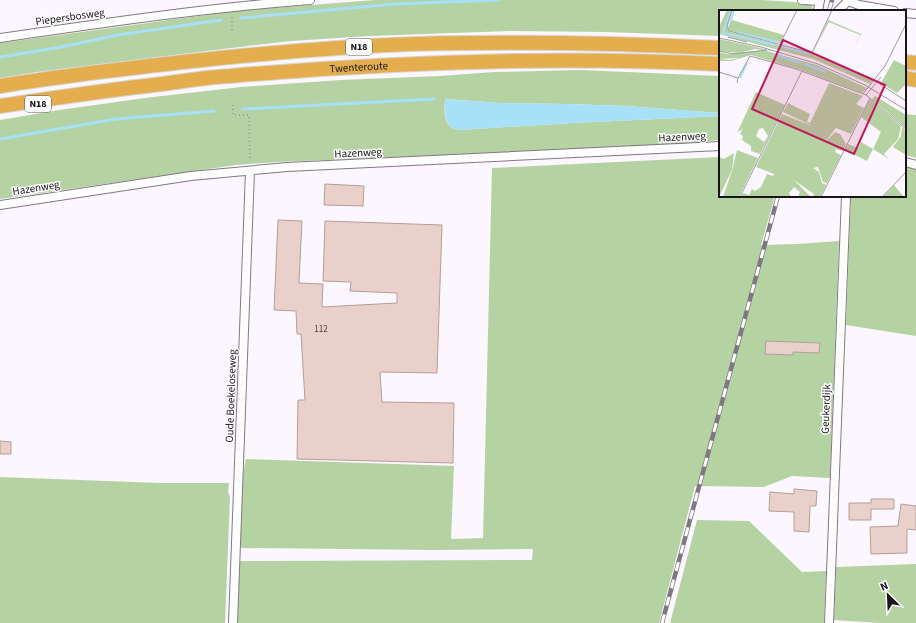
<svg xmlns="http://www.w3.org/2000/svg" width="916" height="623" viewBox="0 0 916 623" font-family="'Source Sans 3',sans-serif">
<style>
.green{fill:#b5d2a3}
.water{fill:#a7e1f8}
.lines{fill:none;stroke-linecap:round;stroke-linejoin:round}
.stream{stroke:#a7e1f8;stroke-width:3}
.building{fill:#e9d0ca;stroke:#b59e98}
.minor-casing{stroke:#847787;stroke-width:10}
.trunk-casing{stroke:#d6d5d6;stroke-width:16}
.path{stroke:#a19ca3;stroke-width:2;stroke-dasharray:1 3;stroke-linecap:butt}
.minor{stroke:#fff;stroke-width:8}
.trunk{stroke:#e4ae4f;stroke-width:14}
.rail-casing{stroke:#7e7980;stroke-width:4.5}
.rail{stroke:#fff;stroke-width:3;stroke-dasharray:9;stroke-linecap:butt}
.labels{text-anchor:middle;dominant-baseline:central;stroke-width:3;stroke-linejoin:round;paint-order:stroke}
.number-label{font-size:9px;fill:#4d4347}
.shield{fill:#fff;stroke:#5e5a5f;stroke-width:1}
.shield-label{font-size:10px;font-weight:bold;fill:#19141b}
.street-label{font-size:11px;fill:#19141b;stroke:#fff}
.inset-river{fill:none;stroke:#a7e1f8;stroke-width:2}
.inset-road{fill:none;stroke:#a19ca3;stroke-width:1}
.view{fill:#c2185b;fill-opacity:0.15;stroke:#c2185b;stroke-width:2}
.inset-edge{fill:none;stroke:#19141b;stroke-width:2}
</style>
<rect width="100%" height="100%" fill="#fcf7fe"/>
<path class="green" d="M 375,0 L 761,0 L 808,3 L 812,6 L 813,11 L 720,11 L 720,36 L 605,32 L 511,31 L 370,36 L 291,41 L 223,49 L 37,72 L 0,78 L 0,43 L 236,11 Z
M 580,70 L 720,76 L 720,113 L 625,106 L 568,104 L 499,103 L 445,99 C 444,112 443,128 459,130 L 572,123 L 720,116 L 720,140 L 647,147 L 277,162 L 236,165 L 0,199 L 0,120 L 59,110 L 145,98 L 241,87 L 341,80 L 440,76 L 494,72 Z
M 905,114 L 916,115 L 916,158 L 905,155 Z
M 720,157 L 720,196 L 775,196 L 761,245 L 797,244 L 839,241 L 830,478 L 792,476 L 764,487 L 695,486 L 659,623 L 237,623 L 240,562 L 241,561 L 532,560 L 533,549 L 435,550 L 242,548 L 239,546 L 242,478 L 246,459 L 454,466 L 451,539 L 483,538 L 492,168 Z
M 905,166 L 916,169 L 916,336 L 846,325 L 851,196 L 905,196 Z
M 0,477 L 160,483 L 229,483 L 228,492 L 230,497 L 225,623 L 0,623 Z
M 697,520 L 749,521 L 802,572 L 826,571 L 824,623 L 670,623 Z
M 916,564 L 916,623 L 880,623 L 834,620 L 836,567 Z"/>
<path class="water" d="M 445,99 L 499,103 L 568,104 L 625,106 L 720,113 L 720,116 L 572,123 L 459,130 C 443,128 445,112 445,99 Z"/>
<g class="lines">
<path class="stream" d="M 241,18 L 395,4 L 498,0
M 0,57 L 56,48 L 118,35 L 221,20
M 243,109 L 434,99
M 0,139 L 116,119 L 214,111"/>
</g>
<path class="building" d="M 325,184 L 364,186 L 363,206 L 324,205 Z
M 278,220 L 302,221 L 299,283 L 323,284 L 322,307 L 397,303 L 397,293 L 350,291 L 351,282 L 323,281 L 325,221 L 442,225 L 437,373 L 380,372 L 382,402 L 454,403 L 453,463 L 297,459 L 298,400 L 305,400 L 301,334 L 297,334 L 296,311 L 274,310 Z
M 766,341 L 820,343 L 819,353 L 793,352 L 793,355 L 765,354 Z
M 0,441 L 11,442 L 11,454 L 0,454 Z
M 794,489 L 817,491 L 816,506 L 810,506 L 809,532 L 794,531 L 794,512 L 769,511 L 770,492 L 794,494 Z
M 871,499 L 894,499 L 894,509 L 871,509 L 871,520 L 849,520 L 849,503 L 871,503 Z
M 901,504 L 916,506 L 916,530 L 907,529 L 907,553 L 871,554 L 870,527 L 898,526 Z"/>
<g class="lines">
<defs>
<path id="minor" d="M 802,0 L 820,1
M 848,1 L 859,5 L 894,11
M 818,11 L 820,0
M 838,11 L 849,0
M 905,13 L 916,14
M 0,38 C 103,23 206,8 310,0
M 905,162 L 916,165
M 0,205 L 191,176 L 287,167 L 720,146
M 233,623 L 250,171
M 829,623 L 846,196"/>
<g id="trunk">
<path d="M 905,62 L 916,63"/>
<path d="M 905,78 L 916,80"/>
<path d="M 0,86 C 73,74 146,66 220,58 C 303,50 386,43 470,43 C 553,42 637,44 720,48"/>
<path id="s1" d="M 0,106 C 54,98 108,90 162,84 C 185,81 207,77 230,76 C 393,62 557,56 720,64"/>
</g>
</defs>
<use href="#minor" class="minor-casing"/>
<use href="#trunk" class="trunk-casing"/>
<path class="path" d="M 232,17 L 232,30
M 233,105 L 233,115 L 249,115 L 250,161"/>
<use href="#minor" class="minor"/>
<use href="#trunk" class="trunk"/>
<defs>
<path id="rail" d="M 829,11 L 832,0
M 662,623 L 778,196"/>
</defs>
<use href="#rail" class="rail-casing"/>
<use href="#rail" class="rail"/>
</g>
<g class="labels">
<g class="number-label">
<text x="321" y="329">112</text>
</g>
<g class="shield">
<rect x="346" y="39" width="26" height="16" rx="3"/>
<rect x="25" y="96" width="26" height="16" rx="3"/>
</g>
<g class="shield-label">
<text x="359" y="47">N18</text>
<text x="38" y="104">N18</text>
</g>
<g class="street-label">
<text transform="translate(70 17) rotate(-8)">Piepersbosweg</text>
<text stroke="none"><textPath href="#s1" startOffset="361">Twenteroute</textPath></text>
<text transform="translate(682 137) rotate(-3)">Hazenweg</text>
<text transform="translate(358 153) rotate(-3)">Hazenweg</text>
<text transform="translate(36 188) rotate(-9)">Hazenweg</text>
<text transform="translate(231 396) rotate(-88)">Oude Boekeloseweg</text>
<text transform="translate(826 409) rotate(-88)">Geukerdijk</text>
</g>
</g>
<g transform="translate(719 10)">
<rect width="187" height="187" fill="#fcf7fe"/>
<path d="M 8,0 L 13,0 L 8,17 L 11,22 L 90,43 L 154,70 L 151,74 L 94,49 L 0,24 L 0,17 ZM 14,0 L 13,10 L 65,25 L 61,33 L 11,21 L 9,18 ZM 109,10 L 142,24 L 135,39 L 141,25 L 110,12 L 94,42 ZM 0,29 L 55,41 L 36,39 L 20,43 L 0,41 ZM 44,40 L 98,55 L 148,78 L 143,83 L 82,60 L 32,45 L 13,51 L 0,51 L 0,49 L 11,50 L 21,48 L 0,49 L 0,42 L 8,44 ZM 175,50 L 187,56 L 187,74 L 178,83 L 162,73 ZM 110,73 L 144,86 L 137,94 L 145,98 L 132,124 L 117,118 L 105,133 L 116,122 L 121,124 L 127,134 L 124,141 L 117,139 L 116,142 L 122,145 L 108,173 L 104,172 L 99,157 L 94,158 L 100,162 L 103,173 L 107,175 L 101,187 L 94,187 L 95,184 L 75,170 L 92,187 L 79,187 L 81,182 L 75,177 L 70,183 L 72,187 L 22,187 L 24,183 L 30,185 L 33,179 L 36,181 L 42,177 L 48,164 L 54,166 L 55,164 L 37,157 L 63,104 L 96,117 L 64,102 L 69,93 L 91,104 L 88,112 L 91,113 ZM 37,82 L 66,95 L 41,144 L 32,141 L 32,136 L 23,130 L 24,126 L 21,124 L 24,118 L 18,123 ZM 44,118 L 49,126 L 45,132 L 37,126 L 40,119 ZM 156,86 L 187,105 L 187,118 L 153,89 ZM 151,89 L 182,116 L 179,129 L 165,144 L 170,149 L 154,139 L 148,151 L 126,140 L 129,134 L 139,138 L 142,132 L 154,139 L 162,122 L 142,107 ZM 183,117 L 187,120 L 187,145 L 174,137 L 182,126 ZM 18,140 L 39,148 L 20,187 L 4,187 L 13,161 ZM 15,143 L 13,160 L 0,187 L 0,147 L 5,149 ZM 175,175 L 185,187 L 164,187 Z" fill="#b5d2a3" fill-rule="evenodd"/>
<path class="inset-river" d="M 12,0 L 4,23 L 56,35M 11,13 L 15,0M 17,22 L 59,32M 60,36 L 88,43M 57,45 L 82,53M 86,54 L 107,62M 21,68 L 28,53"/>
<path class="inset-road" d="M 13,0 L 8,16 L 10,21 L 93,43 L 155,70M 9,27 L 28,32M 0,28 L 42,37 L 99,54 L 146,75 L 187,100M 61,34 L 78,0M 0,41 L 15,44 L 48,40M 93,43 L 113,0M 0,62 L 19,68 L 18,73M 19,68 L 31,46 L 77,59 L 147,85 L 187,119M 158,72 L 187,91M 144,84 L 166,56 L 187,14M 147,85 L 162,67M 21,187 L 83,61M 102,187 L 151,88M 163,187 L 187,162"/>
<path class="view" d="M 64,30 L 166,75 L 135,144 L 33,99 Z"/>
<rect width="187" height="187" class="inset-edge"/>
</g>
<g transform="translate(888 595) rotate(336)" stroke="#ffffff" stroke-width="3" paint-order="stroke">
<path d="M0-3L7 15L0 10L-7 15Z" fill="#19141b"/>
<text y="-6" font-size="11" font-weight="bold" text-anchor="middle" fill="#19141b">N</text>
</g>
</svg>
